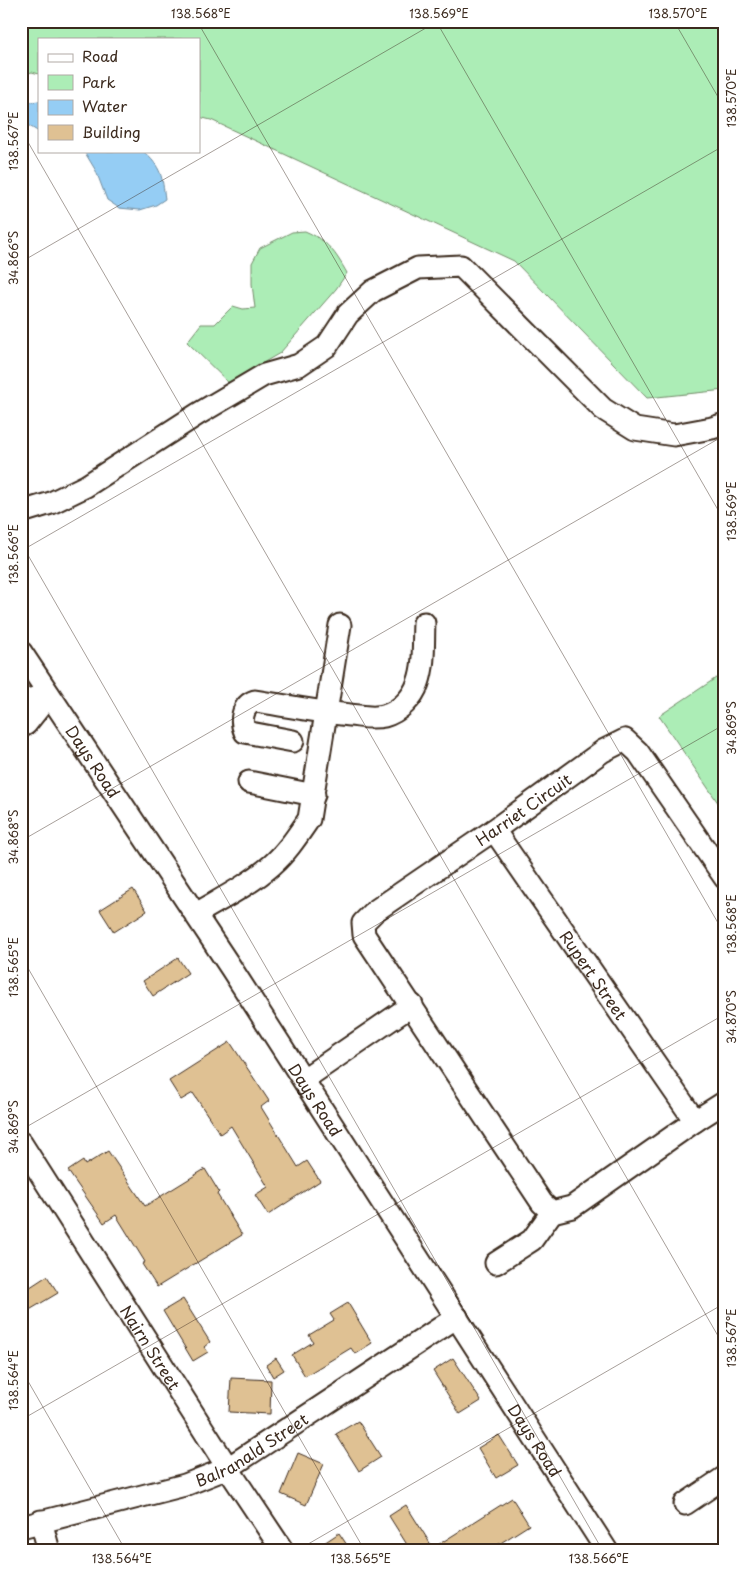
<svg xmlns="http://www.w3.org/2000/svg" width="746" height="1572" viewBox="0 0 746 1572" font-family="'Playpen Sans',sans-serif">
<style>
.green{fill:#acedb6;stroke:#748c6a}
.water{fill:#95cdf4;stroke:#718c9e}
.building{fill:#dfc193;stroke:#3b2a1e}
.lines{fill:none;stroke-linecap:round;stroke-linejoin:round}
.minor-casing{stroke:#3b2a1e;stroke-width:25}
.minor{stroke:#fff;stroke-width:21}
.ticks{fill:none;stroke:#3b2a1e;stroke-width:1;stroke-opacity:0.45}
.labels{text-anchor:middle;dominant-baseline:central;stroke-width:4.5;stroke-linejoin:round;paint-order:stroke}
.street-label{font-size:16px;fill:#3b2a1e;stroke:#fff}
.neatline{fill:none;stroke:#3b2a1e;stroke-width:2}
.ticks-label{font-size:12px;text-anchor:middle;fill:#3b2a1e}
</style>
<rect width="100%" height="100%" fill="#fff"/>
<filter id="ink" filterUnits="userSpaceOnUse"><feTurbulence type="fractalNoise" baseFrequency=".02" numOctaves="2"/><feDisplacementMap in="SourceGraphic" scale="10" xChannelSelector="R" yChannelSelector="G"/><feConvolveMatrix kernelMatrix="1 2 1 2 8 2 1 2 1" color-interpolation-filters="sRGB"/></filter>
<g filter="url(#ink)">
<path class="green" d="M 21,21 L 724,21 L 725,390 L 647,398 L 514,261 L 211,120 L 199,117 L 199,39 L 39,39 L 39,74 L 32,72 L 21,75 Z
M 305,231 C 328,241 335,252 347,273 L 336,289 L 280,353 L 244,374 L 246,386 L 237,391 L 187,342 L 201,324 L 215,324 L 233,306 L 243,309 L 255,308 L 252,284 L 252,263 L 260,248 L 292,232 Z
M 725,672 L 725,813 L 659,716 Z"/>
<path class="water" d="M 39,101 L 39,132 L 21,121 L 21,103 Z
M 84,151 L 143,151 C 162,168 162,176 165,199 L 156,205 L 140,210 L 119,208 L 107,200 L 96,171 Z"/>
<path class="building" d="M 133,889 L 147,911 L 114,932 L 100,910 Z
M 178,958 L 188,973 L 153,996 L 143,981 Z
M 230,1042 L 269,1101 L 261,1107 L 298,1167 L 307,1161 L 320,1181 L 268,1215 L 255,1195 L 268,1187 L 231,1126 L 220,1134 L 193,1093 L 181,1100 L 169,1081 Z
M 108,1151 L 145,1206 L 205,1169 L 219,1192 L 217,1194 L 242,1235 L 157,1287 L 142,1264 L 145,1262 L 116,1215 L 104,1223 L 68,1171 L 83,1161 L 85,1165 Z
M 47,1276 L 58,1293 L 21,1315 L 21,1293 Z
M 183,1299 L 210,1342 L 204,1347 L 208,1352 L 193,1361 L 163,1311 Z
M 348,1303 L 372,1343 L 355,1354 L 351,1348 L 305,1376 L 292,1355 L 313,1342 L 309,1335 L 334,1320 L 330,1314 Z
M 276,1358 L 284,1370 L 273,1377 L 266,1365 Z
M 453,1358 L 481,1401 L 460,1414 L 433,1371 Z
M 231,1378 L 271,1380 L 270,1414 L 229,1412 Z
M 358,1421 L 381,1457 L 359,1471 L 336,1434 Z
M 499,1435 L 518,1465 L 496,1478 L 478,1448 Z
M 298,1453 L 324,1464 L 306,1505 L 281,1494 Z
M 512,1498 L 529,1525 L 488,1551 L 411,1551 L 389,1516 L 406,1505 L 433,1548 Z
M 339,1533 L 351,1551 L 312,1551 Z"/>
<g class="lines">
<defs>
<g id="minor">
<path d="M 21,510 L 28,510 L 51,503 L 86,486 L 198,414 L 264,375 L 299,365 L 327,346 L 348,314 L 373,291 L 418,268 L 461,266 L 603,409 L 635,429 L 674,435 L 712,428 L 725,424"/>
<path id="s1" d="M 21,652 L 231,968 L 607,1551"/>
<path d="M 21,701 L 49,695"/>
<path d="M 21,727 L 26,724 L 49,695"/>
<path d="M 293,741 L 245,732 C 240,721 242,705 255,701 C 287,706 318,712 350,715 C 361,716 372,719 384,716 C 399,712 413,698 418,683 C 425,664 423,642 424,623"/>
<path d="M 249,782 L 314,795"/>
<path id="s2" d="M 494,830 L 695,1121"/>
<path d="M 725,878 L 638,752 L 625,740 L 603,751 L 494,830 L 375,911 L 363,923 L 364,935 L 542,1203 L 552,1212 L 572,1207 L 695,1121 L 725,1102"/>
<path d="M 196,914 C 221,899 249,885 272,865 C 287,852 298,835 309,819 L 340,625"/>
<path d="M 304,1079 L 412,1005"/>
<path id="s3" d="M 21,1143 L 231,1473 L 283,1551"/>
<path d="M 496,1263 L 532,1240 L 552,1212"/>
<path d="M 685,1504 L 725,1477"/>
<path d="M 41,1521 L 49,1551"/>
<path id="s4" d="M 21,1527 L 185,1485 L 228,1468 L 457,1317"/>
</g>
</defs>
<use href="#minor" class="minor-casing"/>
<use href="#minor" class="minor"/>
</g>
</g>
<path class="ticks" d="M 197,21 L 725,935M 436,21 L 725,522M 674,21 L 725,109M 21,130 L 725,1348M 21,262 L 438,21M 21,543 L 603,1551M 21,551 L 725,145M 21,841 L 725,435M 21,956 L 365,1551M 21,1130 L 725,724M 21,1369 L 126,1551M 21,1420 L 725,1014M 296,1551 L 725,1303"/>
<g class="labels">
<g class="street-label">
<text stroke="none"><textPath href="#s1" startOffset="131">Days Road</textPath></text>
<text transform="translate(523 809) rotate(-35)">Harriet Circuit</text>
<text stroke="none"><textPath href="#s2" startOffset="176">Rupert Street</textPath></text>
<text stroke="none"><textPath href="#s1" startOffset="536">Days Road</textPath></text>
<text stroke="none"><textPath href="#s3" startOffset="242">Nairn Street</textPath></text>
<text stroke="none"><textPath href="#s1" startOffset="941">Days Road</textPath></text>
<text stroke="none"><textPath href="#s4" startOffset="245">Balranald Street</textPath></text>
</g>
</g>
<rect width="746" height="1572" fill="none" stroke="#fff" stroke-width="55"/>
<rect x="38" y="38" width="162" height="115" fill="#ffffff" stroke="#b1aaa5"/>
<rect x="48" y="54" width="25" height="8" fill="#ffffff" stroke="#b1aaa5"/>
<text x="82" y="62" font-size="15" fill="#3b2a1e">Road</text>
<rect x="48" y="75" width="25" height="15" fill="#acedb6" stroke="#b1aaa5"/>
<text x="82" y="88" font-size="15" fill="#3b2a1e">Park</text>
<rect x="48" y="100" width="25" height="15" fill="#95cdf4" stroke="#b1aaa5"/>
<text x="82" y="112" font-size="15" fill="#3b2a1e">Water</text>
<rect x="48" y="125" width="25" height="15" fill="#dfc193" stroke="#b1aaa5"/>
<text x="82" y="138" font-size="15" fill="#3b2a1e">Building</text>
<rect x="28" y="28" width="690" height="1516" class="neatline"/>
<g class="ticks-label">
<text x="201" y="18">138.568°E</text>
<text x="439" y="18">138.569°E</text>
<text x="678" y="18">138.570°E</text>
<text transform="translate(732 98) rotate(-90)" y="4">138.570°E</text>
<text transform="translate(14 141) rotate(-90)" y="4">138.567°E</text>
<text transform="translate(14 258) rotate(-90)" y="4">34.866°S</text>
<text transform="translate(732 511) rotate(-90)" y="4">138.569°E</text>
<text transform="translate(14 554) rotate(-90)" y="4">138.566°E</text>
<text transform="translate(732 728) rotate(-90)" y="4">34.869°S</text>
<text transform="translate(14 837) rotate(-90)" y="4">34.868°S</text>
<text transform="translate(732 924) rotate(-90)" y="4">138.568°E</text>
<text transform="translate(14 967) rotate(-90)" y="4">138.565°E</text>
<text transform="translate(732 1017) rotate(-90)" y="4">34.870°S</text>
<text transform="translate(14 1127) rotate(-90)" y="4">34.869°S</text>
<text transform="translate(732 1338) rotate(-90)" y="4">138.567°E</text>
<text transform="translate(14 1380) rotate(-90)" y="4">138.564°E</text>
<text x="122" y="1563">138.564°E</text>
<text x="361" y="1563">138.565°E</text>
<text x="599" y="1563">138.566°E</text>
</g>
</svg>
